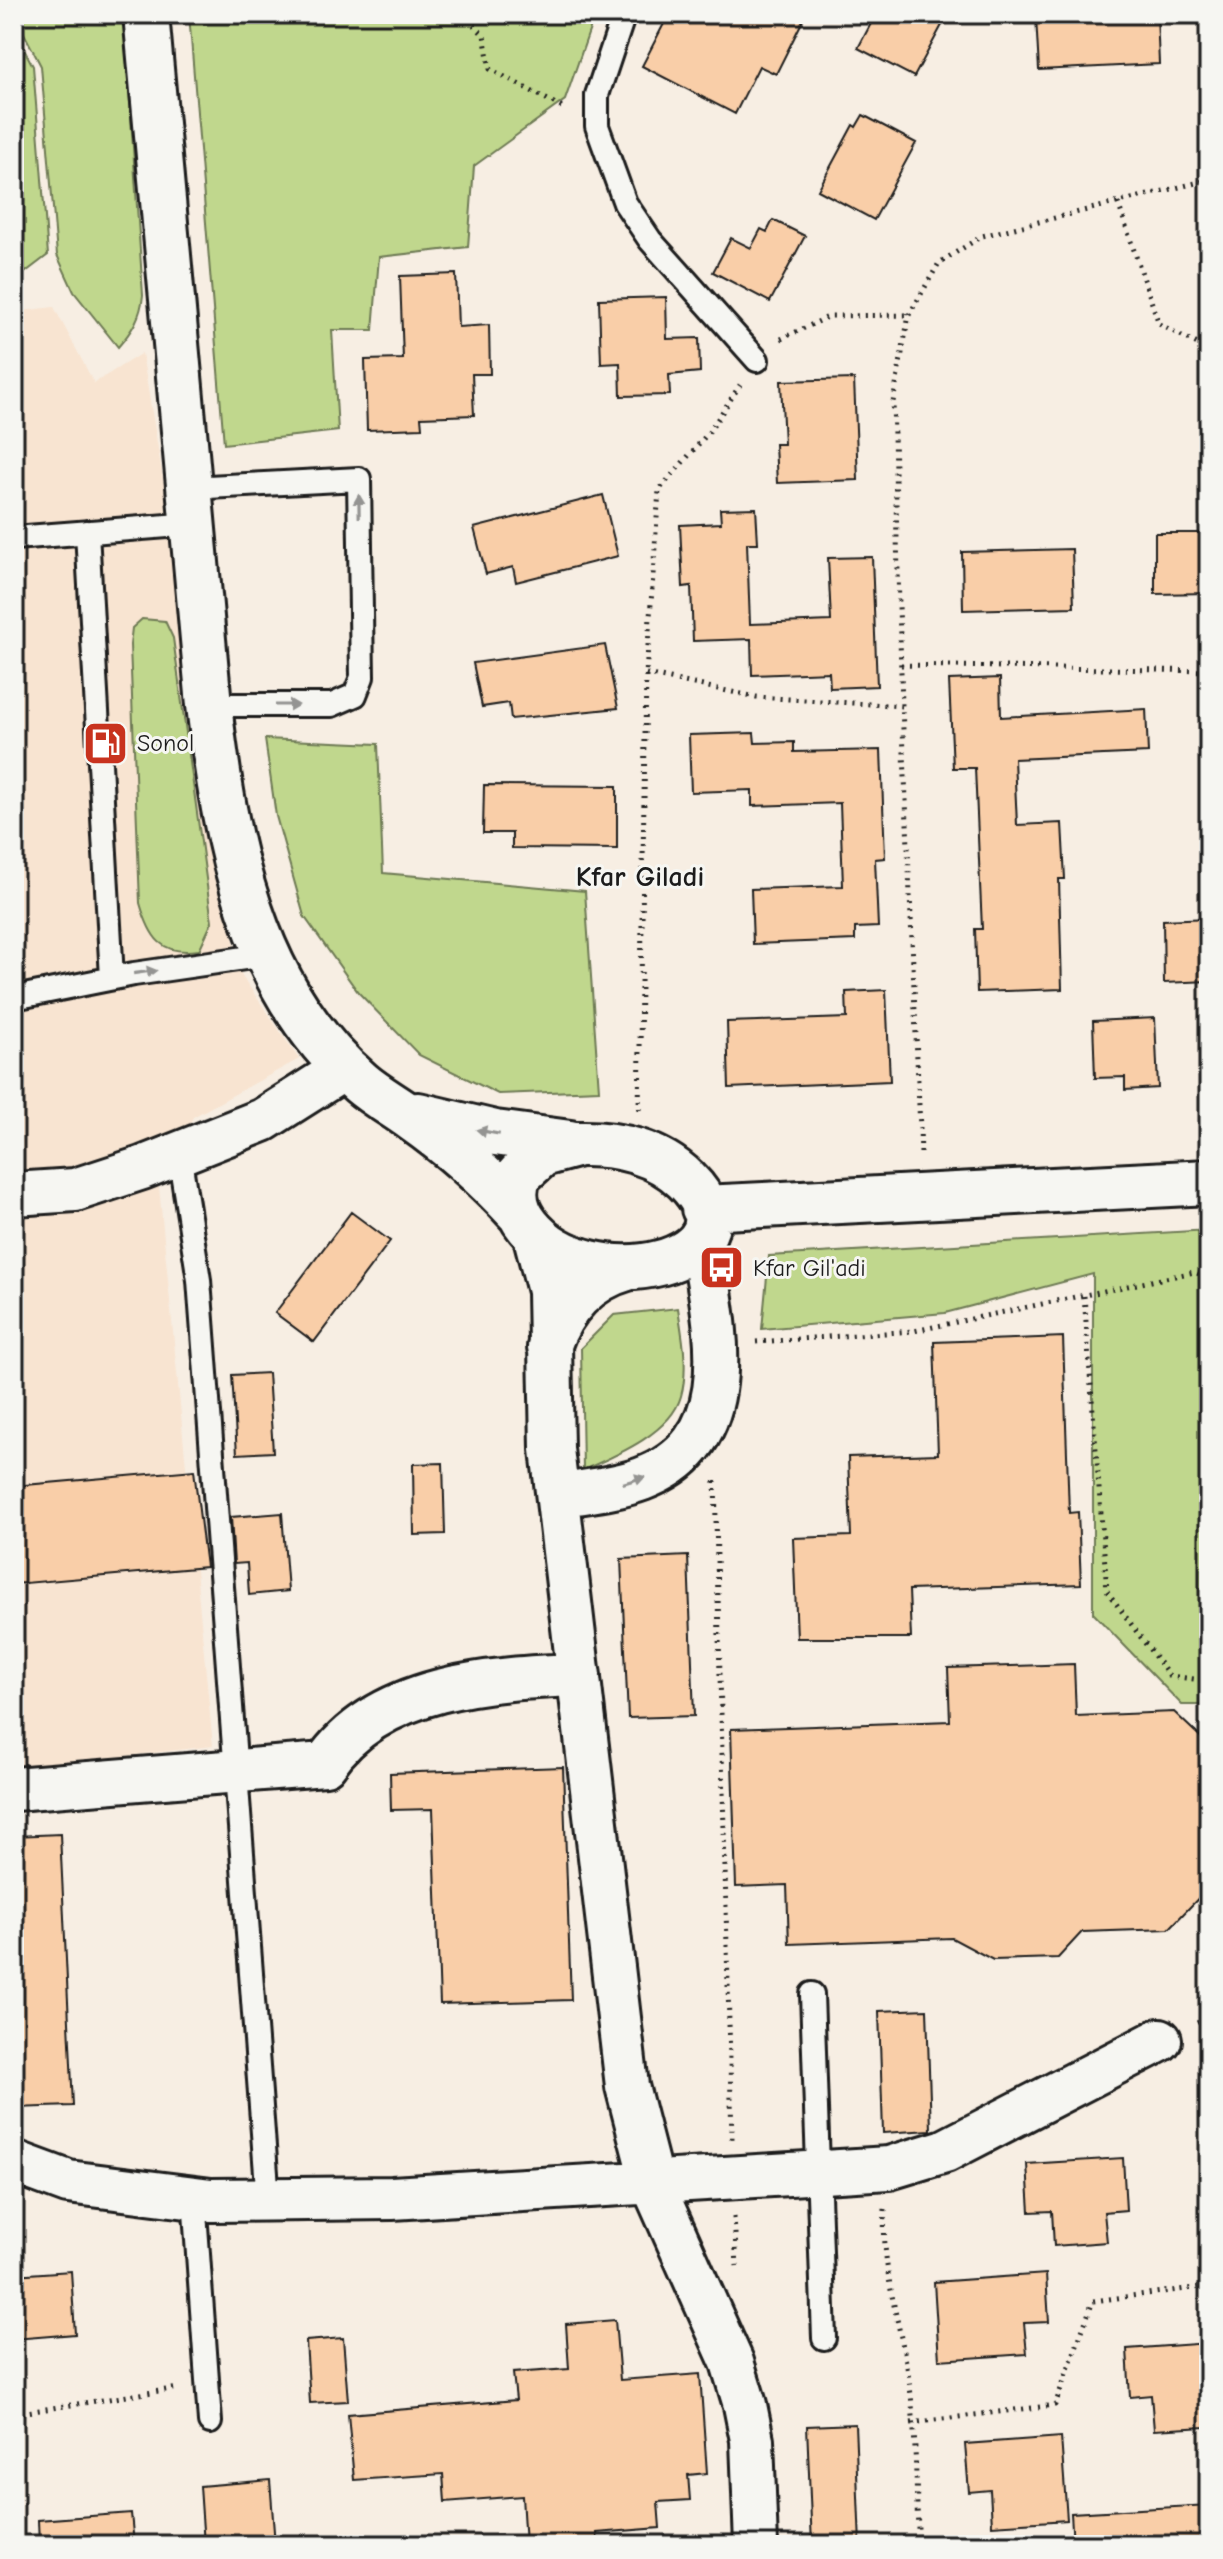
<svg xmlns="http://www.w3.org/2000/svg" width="1223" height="2559" viewBox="0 0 1223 2559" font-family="'Comic Neue',sans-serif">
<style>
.built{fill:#f8e4d1}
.green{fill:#c0d78d;stroke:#6e7a54;stroke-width:2}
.building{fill:#f9cea8;stroke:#1c1c1c;stroke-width:2}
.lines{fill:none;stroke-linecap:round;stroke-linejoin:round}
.lane-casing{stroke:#1c1c1c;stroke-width:28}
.street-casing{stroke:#1c1c1c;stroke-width:48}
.secondary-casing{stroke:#1c1c1c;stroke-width:50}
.path{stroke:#1c1c1c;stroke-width:5;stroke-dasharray:2 6;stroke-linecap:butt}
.lane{stroke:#f6f6f2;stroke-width:22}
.street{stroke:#f6f6f2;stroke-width:42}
.secondary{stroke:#f6f6f2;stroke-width:44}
.oneway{fill:#949492}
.labels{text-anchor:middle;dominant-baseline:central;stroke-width:6;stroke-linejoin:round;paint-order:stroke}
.poi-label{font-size:24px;fill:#1c1c1c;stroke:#f6f6f2;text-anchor:start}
.quarter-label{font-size:28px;font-weight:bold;fill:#1c1c1c;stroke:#f6f6f2}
</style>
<rect width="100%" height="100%" fill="#f7eee3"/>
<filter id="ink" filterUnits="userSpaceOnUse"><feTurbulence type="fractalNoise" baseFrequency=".0125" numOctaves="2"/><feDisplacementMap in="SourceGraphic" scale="16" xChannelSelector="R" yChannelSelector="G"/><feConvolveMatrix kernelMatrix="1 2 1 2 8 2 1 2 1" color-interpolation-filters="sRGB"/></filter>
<g filter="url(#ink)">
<path class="built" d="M 54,307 L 94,383 L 142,353 L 188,628 L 222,891 L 242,976 L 299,1059 L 193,1117 L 159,1187 L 213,1746 L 14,1769 L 14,312 Z"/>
<path class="green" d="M 14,14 L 124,14 L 143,295 C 141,317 132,331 118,347 L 74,292 L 57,255 L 41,66 Z
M 189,14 L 595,14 L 565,100 L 474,166 L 468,247 L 379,257 L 373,330 L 332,330 L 338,431 L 224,444 Z
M 14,31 L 33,66 L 48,255 L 14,281 Z
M 142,619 L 165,621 L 173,638 L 212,922 L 199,950 C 161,956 150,938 140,903 L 130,645 L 132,628 Z
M 265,739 L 378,744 L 383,873 L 585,891 L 599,1090 L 498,1094 L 419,1055 L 358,992 L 304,916 L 276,816 Z
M 1209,1230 L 1209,1705 L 1182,1705 L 1093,1613 L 1093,1274 L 945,1313 L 762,1329 L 769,1256 Z
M 678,1308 C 682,1335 689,1368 681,1396 C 671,1433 615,1456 583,1470 L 581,1348 L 614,1315 Z"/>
<path class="building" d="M 669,14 L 806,14 L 776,74 L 759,66 L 735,114 L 642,66 Z
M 876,14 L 948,14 L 914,77 L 858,48 Z
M 1087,14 L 1157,14 L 1159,64 L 1039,70 L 1036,17 Z
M 863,115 L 916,143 L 874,220 L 818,190 L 853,125 L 856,127 Z
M 773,220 L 805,236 L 770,302 L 713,272 L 731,238 L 751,248 L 761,229 L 767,232 Z
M 456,274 L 458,327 L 489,325 L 490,374 L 472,374 L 474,415 L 421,417 L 422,428 L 367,430 L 365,360 L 403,359 L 400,276 Z
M 666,297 L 667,339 L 699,338 L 700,372 L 669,375 L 670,395 L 621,396 L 620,363 L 601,364 L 599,299 Z
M 854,379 L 858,480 L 777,483 L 775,444 L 784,444 L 781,381 Z
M 603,495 L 618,556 L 516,582 L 513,567 L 486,574 L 474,528 Z
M 756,508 L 758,543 L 747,543 L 750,624 L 831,621 L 828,558 L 872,557 L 877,686 L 830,688 L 829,672 L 752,675 L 751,639 L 693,641 L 691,586 L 683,587 L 680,525 L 721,523 L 720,509 Z
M 1155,533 L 1209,533 L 1209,593 L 1155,594 Z
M 1072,549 L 1074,607 L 963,610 L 962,552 Z
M 605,645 L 618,708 L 511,719 L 509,703 L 482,707 L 473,663 Z
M 1000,678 L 1001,717 L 1146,709 L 1148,753 L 1014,759 L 1017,825 L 1062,823 L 1065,879 L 1059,879 L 1062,989 L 977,992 L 975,929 L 982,929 L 975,768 L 953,768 L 949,680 Z
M 754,733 L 755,743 L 794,742 L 794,752 L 881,750 L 885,858 L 875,859 L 878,927 L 855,928 L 855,940 L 753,944 L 751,889 L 843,886 L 840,803 L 752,806 L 752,790 L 691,792 L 689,735 Z
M 484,785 L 617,786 L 617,849 L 512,848 L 512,833 L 483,833 Z
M 1209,918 L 1209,981 L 1164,983 L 1163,920 Z
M 886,990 L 890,1081 L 729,1088 L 727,1022 L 847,1018 L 846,992 Z
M 1155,1018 L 1158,1088 L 1125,1090 L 1125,1077 L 1095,1078 L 1093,1021 Z
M 351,1212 L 390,1241 L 314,1342 L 275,1313 Z
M 1063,1337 L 1069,1513 L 1078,1512 L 1081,1584 L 909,1590 L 911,1638 L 797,1638 L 793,1538 L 851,1536 L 848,1457 L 938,1454 L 934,1342 Z
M 268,1373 L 273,1452 L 237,1454 L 232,1375 Z
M 443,1463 L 445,1534 L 414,1535 L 413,1464 Z
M 194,1470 L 206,1567 L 14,1584 L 14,1486 Z
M 282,1513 L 288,1591 L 249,1595 L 247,1563 L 234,1564 L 231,1517 Z
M 688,1556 L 694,1716 L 628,1718 L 621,1559 Z
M 1074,1664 L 1076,1716 L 1174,1712 L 1209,1745 L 1209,1887 L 1169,1929 L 1082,1932 L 1058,1958 L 993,1960 L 952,1938 L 789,1944 L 787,1885 L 736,1887 L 731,1729 L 950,1721 L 948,1668 Z
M 563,1767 L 571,2000 L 440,2004 L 433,1809 L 391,1810 L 390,1773 Z
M 60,1834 L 73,2106 L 14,2108 L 14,1836 Z
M 927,2009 L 931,2130 L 883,2133 L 879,2011 Z
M 1123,2158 L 1126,2210 L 1104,2212 L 1107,2242 L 1054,2246 L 1052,2211 L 1030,2212 L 1027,2164 Z
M 71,2271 L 75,2334 L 14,2339 L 14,2275 Z
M 1046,2274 L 1049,2322 L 1024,2323 L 1027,2354 L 939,2360 L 934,2282 Z
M 615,2320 L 620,2380 L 700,2374 L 707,2473 L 688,2475 L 690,2500 L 658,2502 L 660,2528 L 597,2533 L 598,2545 L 525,2545 L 522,2496 L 445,2502 L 443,2474 L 354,2480 L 348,2414 L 516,2400 L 513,2373 L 569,2369 L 566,2324 Z
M 343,2338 L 348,2401 L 310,2403 L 306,2341 Z
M 1209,2343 L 1206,2427 L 1154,2430 L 1151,2395 L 1130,2397 L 1127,2349 Z
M 855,2424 L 860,2545 L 812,2545 L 807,2426 Z
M 1061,2437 L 1067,2520 L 992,2525 L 990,2490 L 969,2492 L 965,2444 Z
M 270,2480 L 275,2545 L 204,2545 L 200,2486 Z
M 1209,2505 L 1209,2544 L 1073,2545 L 1071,2513 Z
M 131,2513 L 134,2545 L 39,2545 L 38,2520 Z"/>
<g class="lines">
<defs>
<path id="lane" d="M 624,14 L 597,95 L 597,126 L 625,203 L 650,240 L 757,360
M 189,488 L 359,479 L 362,677 L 355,695 L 332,705 L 209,705
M 87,532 L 112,978
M 14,538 L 193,524
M 14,998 L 134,974 L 266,955
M 179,1153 L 199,1280 L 268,2200
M 812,1994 L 824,2338
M 194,2198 L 210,2422"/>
<path id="street" d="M 14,1194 L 75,1190 L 142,1168 L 263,1120 L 345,1068
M 534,1233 L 549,1291 L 552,1449 L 627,2086 L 652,2183 L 732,2362 L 745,2405 L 752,2440 L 756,2545
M 549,1347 C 562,1309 588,1280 627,1269
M 558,1496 C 585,1491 615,1489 642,1479 C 747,1440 714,1322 701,1237
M 14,1789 L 325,1764 C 379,1685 491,1678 579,1675
M 14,2162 L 68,2182 L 211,2200 L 392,2198 L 889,2168 L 945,2151 L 1160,2040"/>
<path id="secondary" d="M 146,14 L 209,705 C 225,842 251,988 361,1083 C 376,1096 395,1106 411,1118 C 451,1146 487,1178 520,1214
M 418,1115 L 495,1133 L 570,1143
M 579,1144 C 617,1143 658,1152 686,1180 C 768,1261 590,1304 528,1226 C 516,1211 511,1194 519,1175 L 542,1154 Z
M 704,1208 L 1209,1182"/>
</defs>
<use href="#lane" class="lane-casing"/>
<use href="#street" class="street-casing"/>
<use href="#secondary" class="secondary-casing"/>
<path class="path" d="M 462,14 L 484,35 L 490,69 L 565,109
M 1118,203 L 1159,324 L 1209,350
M 781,339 L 830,316 L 909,315
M 901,665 L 1209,671
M 646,674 L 756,697 L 902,706
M 639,1110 L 646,674 L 659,490 L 709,432 L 740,385
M 921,1153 L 902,706 L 893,402 L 909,315 L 939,263 L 982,236 L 1204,181 L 1209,172
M 1084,1296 L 1107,1591 L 1169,1676 L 1209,1681
M 756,1342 L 914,1331 L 1194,1272 L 1209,1278
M 715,1481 L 732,2139
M 1197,2023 L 1209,2017
M 885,2209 C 881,2265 897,2313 907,2367 C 917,2424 915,2487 919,2545
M 734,2217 L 737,2266
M 14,2414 L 178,2388
M 911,2423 L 1055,2405 L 1093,2301 L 1209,2286"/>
<use href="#lane" class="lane"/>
<use href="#street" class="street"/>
<use href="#secondary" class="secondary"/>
</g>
<defs><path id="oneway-solid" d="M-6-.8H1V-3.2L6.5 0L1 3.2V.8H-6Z" transform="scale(2)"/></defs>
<g class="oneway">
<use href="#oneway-solid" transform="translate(359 506) rotate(-91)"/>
<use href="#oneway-solid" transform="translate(287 705)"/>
<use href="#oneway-solid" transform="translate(145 972) rotate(-8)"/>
<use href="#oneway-solid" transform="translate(488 1132) rotate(-169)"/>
<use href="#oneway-solid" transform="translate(634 1480) rotate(-17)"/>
</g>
</g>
<defs>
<symbol id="fuel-square" viewBox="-11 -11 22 22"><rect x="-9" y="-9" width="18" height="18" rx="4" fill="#c8321e" stroke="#f6f6f2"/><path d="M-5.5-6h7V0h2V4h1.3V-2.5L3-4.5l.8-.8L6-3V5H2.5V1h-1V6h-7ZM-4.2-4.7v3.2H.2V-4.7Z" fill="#fff"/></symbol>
<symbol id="bus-square" viewBox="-11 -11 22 22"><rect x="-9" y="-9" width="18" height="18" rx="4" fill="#c8321e" stroke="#f6f6f2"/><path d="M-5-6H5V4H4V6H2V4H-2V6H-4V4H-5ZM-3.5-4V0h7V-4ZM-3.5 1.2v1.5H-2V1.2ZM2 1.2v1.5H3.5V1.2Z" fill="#fff"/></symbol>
</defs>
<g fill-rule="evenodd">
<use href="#fuel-square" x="80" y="718" width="51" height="51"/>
<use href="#bus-square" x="696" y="1242" width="51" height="51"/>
</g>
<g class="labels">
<g class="poi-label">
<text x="137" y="743">Sonol</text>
<text x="753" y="1268">Kfar Gil'adi</text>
</g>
<g class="quarter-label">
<text x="640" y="877">Kfar Giladi</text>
</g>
</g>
<rect width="1223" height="2559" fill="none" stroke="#f6f6f2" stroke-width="48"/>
<rect x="24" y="24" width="1175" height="2511" fill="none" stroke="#1c1c1c" stroke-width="3" filter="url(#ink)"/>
</svg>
